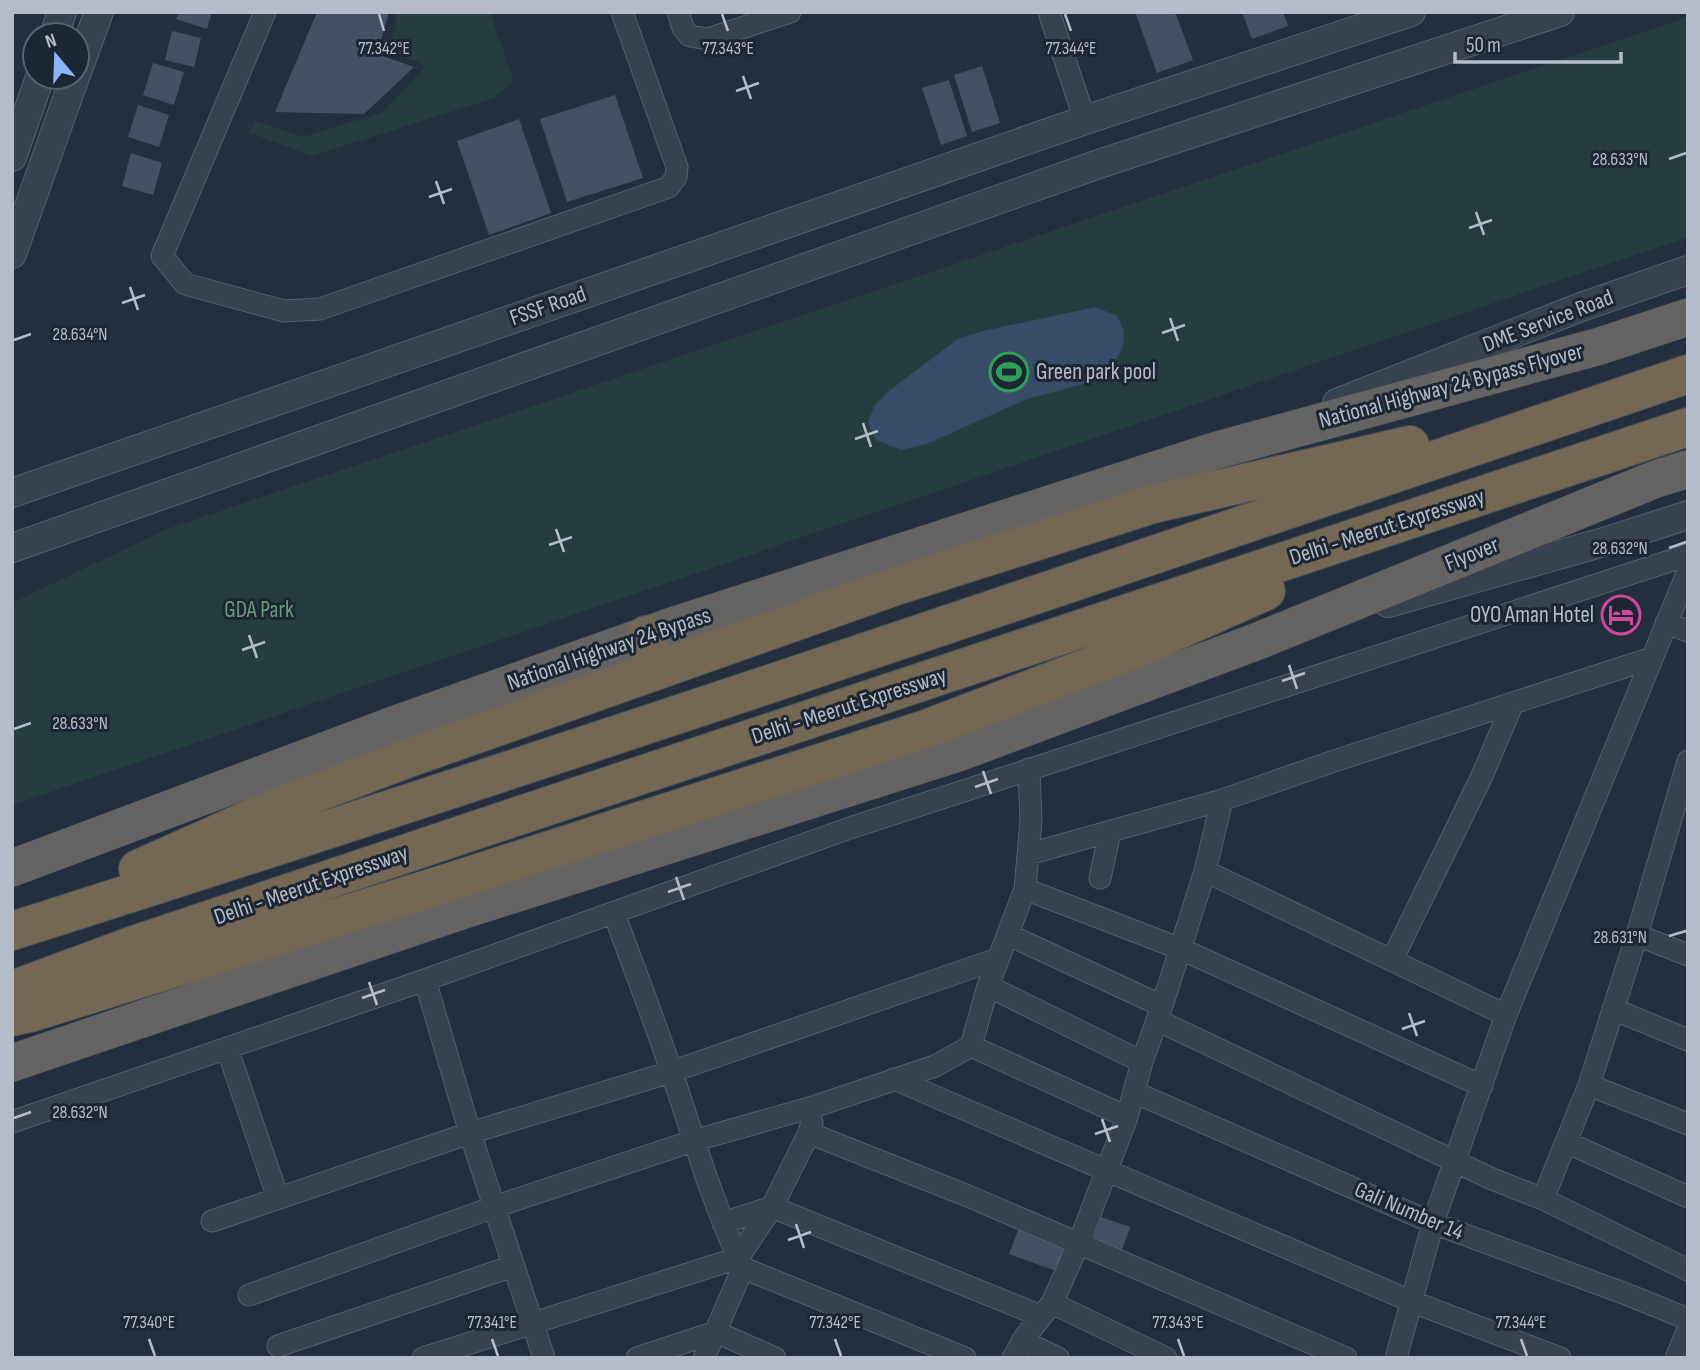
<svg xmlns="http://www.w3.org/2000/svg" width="1700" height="1370" viewBox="0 0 1700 1370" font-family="'Sofia Sans Condensed',sans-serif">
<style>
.green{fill:#263c3f}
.water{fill:#394c67}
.building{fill:#455162}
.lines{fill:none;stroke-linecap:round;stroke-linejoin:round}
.minor-casing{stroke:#565f6c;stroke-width:23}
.tertiary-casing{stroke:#565f6c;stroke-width:30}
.trunk-casing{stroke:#434c59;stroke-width:38}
.motorway-casing{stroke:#434c59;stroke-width:40}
.minor{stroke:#38414e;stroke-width:21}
.tertiary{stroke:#38414e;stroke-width:28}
.trunk{stroke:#656462;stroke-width:37}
.motorway{stroke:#746855;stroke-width:38}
.ticks{fill:none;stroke:#b4bcc9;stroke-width:2.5}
.labels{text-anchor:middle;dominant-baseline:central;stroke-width:6;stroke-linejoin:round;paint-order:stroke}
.street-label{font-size:23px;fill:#b4bcc9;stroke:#1d2633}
.poi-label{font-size:23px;fill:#b4bcc9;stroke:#1d2633;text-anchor:start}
.park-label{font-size:23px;fill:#6b9a76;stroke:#1d2633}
.ticks-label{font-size:18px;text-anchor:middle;fill:#b4bcc9;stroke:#1d2633;stroke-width:6;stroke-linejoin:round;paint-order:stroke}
</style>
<rect width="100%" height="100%" fill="#242f3e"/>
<path class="green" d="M 398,12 L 490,12 L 514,81 L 494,98 L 312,156 L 250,133 L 254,120 L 303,137 L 383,112 L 426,66 L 388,50 Z
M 1688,17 L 1688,237 L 12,805 L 12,603 L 167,529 Z"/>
<path class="water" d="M 1096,307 L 1117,316 L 1124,331 L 1123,346 L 1115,362 L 1091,382 L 1027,399 L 927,444 L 901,450 L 876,440 L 868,423 L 874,406 L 890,390 L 958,339 L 983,331 Z"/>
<path class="building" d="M 179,12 L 212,12 L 207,29 L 176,19 Z
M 317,12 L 389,12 L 377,54 L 414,67 L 364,114 L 275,112 Z
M 1135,12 L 1175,12 L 1193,60 L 1157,73 Z
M 1242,12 L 1283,12 L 1288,26 L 1252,39 Z
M 172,31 L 201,38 L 194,67 L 165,60 Z
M 153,63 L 184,72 L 174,105 L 143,95 Z
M 982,66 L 1000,123 L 972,132 L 954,75 Z
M 949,80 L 967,136 L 941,145 L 922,88 Z
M 615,95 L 643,178 L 567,202 L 540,119 Z
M 138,105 L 169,115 L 159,147 L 128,137 Z
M 519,119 L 551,213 L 489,235 L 457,141 Z
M 131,153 L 162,163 L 153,195 L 122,186 Z
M 1101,1217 L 1130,1227 L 1122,1250 L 1093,1239 Z
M 1020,1225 L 1067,1243 L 1056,1271 L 1009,1254 Z"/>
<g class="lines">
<defs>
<path id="minor" d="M 265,12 L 162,256 L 185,284 L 284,311 L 320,309 L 669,187 L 676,177 L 677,167 L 622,12
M 678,12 L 683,28 L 690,36 L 708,39 L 790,12
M 1049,12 L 1085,120
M 1666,623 L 1688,631
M 1029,854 L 1222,800 L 1334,761 L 1652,658
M 1205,871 L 1506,1015
M 1100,878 L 1110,832
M 1025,889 L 1181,949 L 1482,1086
M 614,913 C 633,966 654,1019 672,1073 C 694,1139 713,1205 743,1268 L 965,1358
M 1009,935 L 1162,1006
M 1637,935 L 1688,955
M 1392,960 L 1482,776 L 1512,705
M 425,980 L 470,1133 L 544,1358
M 988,986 L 1142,1062
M 1613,1009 L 1688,1040
M 1157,1020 L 1490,1178 L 1543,1199 L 1688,1270
M 971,1046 L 1127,1117
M 227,1048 L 278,1198
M 894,1079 L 1413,1302 L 1560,1358
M 1589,1085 L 1688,1124
M 1134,1092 L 1433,1223 L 1626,1294 L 1688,1319
M 12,1122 L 425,980 L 850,828 L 1688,555
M 809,1133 L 968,1196 L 1346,1358
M 1566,1142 L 1688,1197
M 1543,1199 L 1589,1085 L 1637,935 L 1688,761
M 212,1221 L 470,1133 L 671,1072 L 997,959
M 723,1223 L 772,1207 L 809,1133 L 812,1122
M 249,1295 L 494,1207 L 693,1141 L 816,1106 L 935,1066 L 971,1046 L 988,986 L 1025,889 L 1031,821 L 1029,769
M 1052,1303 L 1166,1358
M 1022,1341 L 1058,1358
M 278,1346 L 513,1266
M 423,1358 L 738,1258 L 772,1207 L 1041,1316
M 637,1358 L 716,1332 L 775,1358
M 704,1358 L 743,1268
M 1013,1358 L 1025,1337 L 1052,1303 L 1079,1243 L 1127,1117 L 1142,1062 L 1162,1006 L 1205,871 L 1222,800
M 1396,1358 L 1433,1223 L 1506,1015 L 1688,571
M 1676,1358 L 1688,1329"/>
<path id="tertiary" d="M 54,35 L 62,12
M 77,72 L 99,12
M 12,157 L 40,77
M 12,254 L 75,77
M 1337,403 L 1581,307 L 1688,270
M 12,493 L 1085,120 L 1411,12
M 12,548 L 1099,164 L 1560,12
M 1388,603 L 1604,542 L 1688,515"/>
<path id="trunk" d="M 12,868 L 396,724 L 678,624 L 1214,451 L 1600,346 L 1688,317
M 12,1063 L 461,911 L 958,753 L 1258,641 L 1656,479 L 1688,469"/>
<path id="motorway" d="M 646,635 L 656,671
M 138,869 L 268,811 L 409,758 L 893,587 L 1153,504 L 1410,445
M 12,931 C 573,753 1131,563 1688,374
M 12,990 L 131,946 L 482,828 L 1688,427
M 12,1017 L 30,1013 L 447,883 L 926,729 L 1138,648 L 1266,591"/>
</defs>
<use href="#minor" class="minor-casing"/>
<use href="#tertiary" class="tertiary-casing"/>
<use href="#trunk" class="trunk-casing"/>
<use href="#motorway" class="motorway-casing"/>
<use href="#minor" class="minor"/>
<use href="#tertiary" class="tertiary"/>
<use href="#trunk" class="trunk"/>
<use href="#motorway" class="motorway"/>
</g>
<path class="ticks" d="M 379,14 L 384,31M 722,14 L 728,31M 1065,14 L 1071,31M 743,76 L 751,99M 736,91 L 759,83M 1669,159 L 1686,153M 436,181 L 444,204M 429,197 L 452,189M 1476,212 L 1484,235M 1469,228 L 1492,220M 130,287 L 138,310M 122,303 L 145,295M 1170,318 L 1178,341M 1162,333 L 1185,325M 14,340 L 31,334M 863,423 L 871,447M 855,439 L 878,431M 556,529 L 564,552M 549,545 L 572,537M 1669,548 L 1686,542M 249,635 L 257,658M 242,650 L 265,642M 1289,665 L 1297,689M 1282,681 L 1305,673M 14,729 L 31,723M 983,771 L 991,794M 975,787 L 998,779M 676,877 L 684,900M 668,892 L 691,884M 1669,936 L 1686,931M 369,982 L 377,1005M 362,998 L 385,990M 1409,1013 L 1417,1036M 1402,1029 L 1425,1021M 14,1118 L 31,1112M 1102,1119 L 1110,1142M 1095,1134 L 1118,1126M 796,1224 L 804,1248M 788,1240 L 811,1232M 149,1339 L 155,1356M 492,1339 L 498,1356M 835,1339 L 841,1356M 1178,1339 L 1184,1356M 1521,1339 L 1527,1356"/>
<defs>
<symbol id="stadium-ring" viewBox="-11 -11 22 22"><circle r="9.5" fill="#1d2633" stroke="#2e9e5b" stroke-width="1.5"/><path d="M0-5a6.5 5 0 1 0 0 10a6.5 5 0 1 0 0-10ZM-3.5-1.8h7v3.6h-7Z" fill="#2e9e5b"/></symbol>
<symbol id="hotel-ring" viewBox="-11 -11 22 22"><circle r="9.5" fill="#1d2633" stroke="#d1479c" stroke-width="1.5"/><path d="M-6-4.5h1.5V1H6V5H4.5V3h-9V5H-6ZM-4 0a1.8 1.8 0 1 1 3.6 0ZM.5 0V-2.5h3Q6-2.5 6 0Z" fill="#d1479c"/></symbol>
</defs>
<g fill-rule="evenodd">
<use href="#stadium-ring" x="987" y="350" width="44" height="44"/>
<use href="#hotel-ring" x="1599" y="593" width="44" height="44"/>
</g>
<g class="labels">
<g class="street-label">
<text transform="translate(548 306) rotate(-19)">FSSF Road</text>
<text transform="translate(1548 321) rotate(-21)">DME Service Road</text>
<text transform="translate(1451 386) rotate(-15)">National Highway 24 Bypass Flyover</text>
<text transform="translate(1387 527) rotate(-18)">Delhi - Meerut Expressway</text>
<text transform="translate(1472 554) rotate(-22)">Flyover</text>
<text transform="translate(609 649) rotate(-19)">National Highway 24 Bypass</text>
<text transform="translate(849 706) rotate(-18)">Delhi - Meerut Expressway</text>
<text transform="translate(311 885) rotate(-19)">Delhi - Meerut Expressway</text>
<text transform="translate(1409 1211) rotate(23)">Gali Number 14</text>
</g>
<g class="poi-label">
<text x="1036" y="372">Green park pool</text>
<text x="1594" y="615" text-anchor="end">OYO Aman Hotel</text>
</g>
<g class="park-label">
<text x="259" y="610">GDA Park</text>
</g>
</g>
<g class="ticks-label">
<text x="384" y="54">77.342°E</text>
<text x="1071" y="54">77.344°E</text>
<text x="728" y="54">77.343°E</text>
<text x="1620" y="165">28.633°N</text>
<text x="80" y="340">28.634°N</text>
<text x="1620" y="554">28.632°N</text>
<text x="80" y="729">28.633°N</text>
<text x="1620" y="943">28.631°N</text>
<text x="80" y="1118">28.632°N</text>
<text x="149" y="1328">77.340°E</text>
<text x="492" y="1328">77.341°E</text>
<text x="835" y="1328">77.342°E</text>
<text x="1178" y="1328">77.343°E</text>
<text x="1521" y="1328">77.344°E</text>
</g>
<rect width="1700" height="1370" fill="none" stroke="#b4bcc9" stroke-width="28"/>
<g transform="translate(56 56) rotate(341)"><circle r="33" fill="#1d2633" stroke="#59626f" stroke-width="2"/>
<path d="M0-5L12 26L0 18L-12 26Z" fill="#8ab4f8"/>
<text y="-10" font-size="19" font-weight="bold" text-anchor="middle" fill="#b4bcc9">N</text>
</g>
<path d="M1455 52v10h166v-10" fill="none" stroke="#b4bcc9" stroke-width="3.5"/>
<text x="1466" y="52" font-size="21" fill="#b4bcc9" stroke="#1d2633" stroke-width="5" paint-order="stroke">50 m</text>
</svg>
